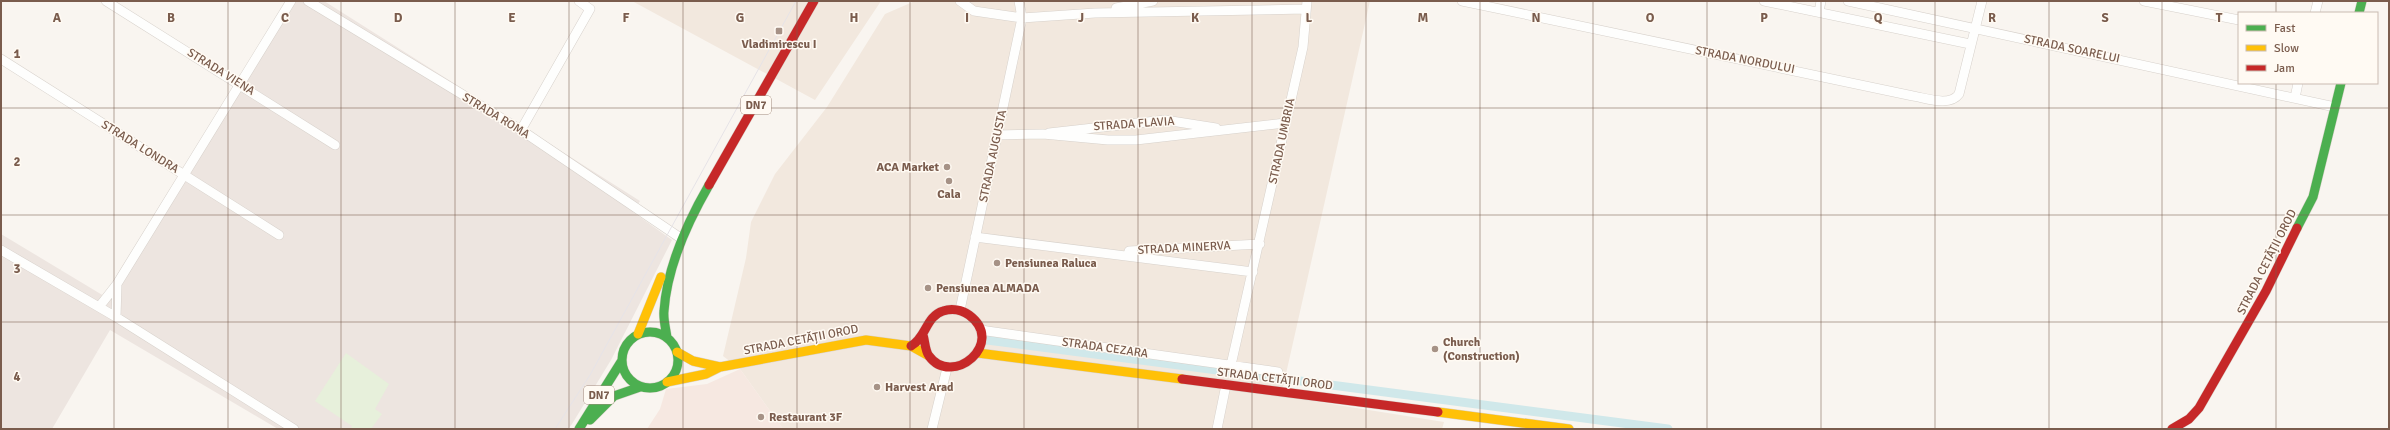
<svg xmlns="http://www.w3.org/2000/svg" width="2390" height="430" viewBox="0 0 2390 430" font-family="Signika,sans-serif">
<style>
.residential{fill:#f2e8de}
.commercial{fill:#f6e8e1}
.industrial{fill:#ede5e0}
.pitch{fill:#e7f0db}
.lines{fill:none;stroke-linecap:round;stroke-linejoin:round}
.canal{stroke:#d0e8ea;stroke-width:9}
.street-casing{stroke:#d7d1cb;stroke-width:10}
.fast-casing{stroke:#d9d2cb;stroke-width:10}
.slow-casing{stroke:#d9d2cb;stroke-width:10}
.jam-casing{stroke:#d9d2cb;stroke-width:10}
.street{stroke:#fefefd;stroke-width:9}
.fast{stroke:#4caf50;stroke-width:9}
.slow{stroke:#ffc107;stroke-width:9}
.jam{stroke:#c62828;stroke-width:9}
.tram{stroke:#e6e3e7;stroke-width:1}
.grid{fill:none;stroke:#7a5c4d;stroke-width:1;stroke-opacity:0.55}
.poi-dot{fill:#a69286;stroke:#fffaf3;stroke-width:1.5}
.labels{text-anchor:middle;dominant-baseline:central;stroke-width:3;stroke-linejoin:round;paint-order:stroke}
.shield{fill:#fffaf3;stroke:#a28b7f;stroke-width:1}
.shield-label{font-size:11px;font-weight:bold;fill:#7a5c4d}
.poi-label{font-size:12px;font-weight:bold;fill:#7a5c4d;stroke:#fffaf3;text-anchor:start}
.street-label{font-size:12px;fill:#7a5c4d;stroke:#fffaf3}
.grid-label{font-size:13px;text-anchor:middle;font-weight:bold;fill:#7a5c4d;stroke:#fffaf3;stroke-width:3;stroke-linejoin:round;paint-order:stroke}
</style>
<rect width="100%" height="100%" fill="#f9f5f0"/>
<path class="residential" d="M 632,1 L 881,1 L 815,100 Z
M 915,1 L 1370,1 L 1281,396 L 1444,422 L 1442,429 L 783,429 L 740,369 L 723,356 L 746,258 L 751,222 L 775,174 L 827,107 L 885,14 Z"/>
<path class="commercial" d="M 740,369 L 783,429 L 647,429 L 660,409 L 666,389 L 707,384 Z"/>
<path class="industrial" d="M 286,1 L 324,1 L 640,201 L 633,212 L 672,240 L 611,360 L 572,424 L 568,429 L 278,429 L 110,330 L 52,429 L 1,429 L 1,234 L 104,296 Z"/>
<path class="pitch" d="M 346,353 L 389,384 L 375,409 L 382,414 L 371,429 L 351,429 L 352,426 L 315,401 Z"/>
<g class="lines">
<path class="canal" d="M 987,340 L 1668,429"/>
<defs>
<path id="street" d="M 106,1 L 335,145
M 308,1 L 521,130 L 679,237
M 960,1 L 974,11 L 1022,18 L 1095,13 L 1306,9
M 1462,1 L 1913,96 C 1926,98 1950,107 1959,94 L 1982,1
M 1764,1 L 1970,44
M 1848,1 L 2335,107
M 2144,1 L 2239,20
M 1116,8 L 1153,1
M 1819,12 L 1821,1
M 2315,13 L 2318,1
M 1,59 L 279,235
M 2295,98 L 2298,83
M 521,130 L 590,9 L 579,1
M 1049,133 L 1165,120 L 1216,128
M 997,135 L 1043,134 L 1108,140 L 1136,140 L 1285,123
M 975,237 L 1253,272
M 1,250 L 116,317 L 294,429
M 1129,251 L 1260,244
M 99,307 L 117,284
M 960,310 L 1022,18 L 1019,1
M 116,317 L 117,284 L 291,1
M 980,329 L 987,331 L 1278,372
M 1231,365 L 1303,47 L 1307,1
M 932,429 L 947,368
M 1217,429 L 1226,385"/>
<path id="fast" d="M 2359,13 L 2362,1
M 2297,228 L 2313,197 L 2341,83
M622 360a28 28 0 1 1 56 0a28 28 0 1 1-56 0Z
M 667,338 C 666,329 663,319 664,311 C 667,266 687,223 709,185
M 590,420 L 614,396 L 640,387
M 579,429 L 621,362"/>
<path id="slow" d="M 638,334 L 661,277
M 677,352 L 693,361 L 720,367
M 978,353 L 1182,379
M 667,382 L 706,374 L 720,367 L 866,340 L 911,346 L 929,356
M 1438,412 L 1569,429"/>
<path id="jam" d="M 709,185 L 814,1
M 911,346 C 926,338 926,316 943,311 C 952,308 962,310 969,315 C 1007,343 952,388 929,356 C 925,351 925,341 923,335
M 1182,379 L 1438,412
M 2172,429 L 2189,419 L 2199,408 L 2266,291 L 2297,228"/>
</defs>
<use href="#street" class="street-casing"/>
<use href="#fast" class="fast-casing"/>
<use href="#slow" class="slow-casing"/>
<use href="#jam" class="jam-casing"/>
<use href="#street" class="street"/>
<use href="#fast" class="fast"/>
<use href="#slow" class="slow"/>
<use href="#jam" class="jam"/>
<path class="tram" d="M 555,429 L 590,375 L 796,1"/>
</g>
<path class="grid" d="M 114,1 L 114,429M 228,1 L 228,429M 341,1 L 341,429M 455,1 L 455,429M 569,1 L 569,429M 683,1 L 683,429M 797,1 L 797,429M 910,1 L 910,429M 1024,1 L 1024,429M 1138,1 L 1138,429M 1252,1 L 1252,429M 1366,1 L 1366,429M 1480,1 L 1480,429M 1593,1 L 1593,429M 1707,1 L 1707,429M 1821,1 L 1821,429M 1935,1 L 1935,429M 2049,1 L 2049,429M 2162,1 L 2162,429M 2276,1 L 2276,13M 2276,83 L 2276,429M 1,108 L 2389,108M 1,215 L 2389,215M 1,322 L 2389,322"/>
<g class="poi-dot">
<rect x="775" y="27" width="8" height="8" rx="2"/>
<circle cx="947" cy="167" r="4"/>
<circle cx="949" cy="181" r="4"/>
<circle cx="997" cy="263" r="4"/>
<circle cx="928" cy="288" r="4"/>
<circle cx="1435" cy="349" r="4"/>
<circle cx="877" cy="387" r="4"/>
<circle cx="761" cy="417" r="4"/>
</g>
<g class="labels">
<g class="shield">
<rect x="741" y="96" width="30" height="18" rx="3"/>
<rect x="584" y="386" width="30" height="18" rx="3"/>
</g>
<g class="shield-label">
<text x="756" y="105">DN7</text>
<text x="599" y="395">DN7</text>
</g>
<g class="poi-label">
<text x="779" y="44" text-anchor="middle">Vladimirescu I</text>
<text x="939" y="167" text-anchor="end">ACA Market</text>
<text x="949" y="194" text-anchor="middle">Cala</text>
<text x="1005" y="263">Pensiunea Raluca</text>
<text x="936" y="288">Pensiunea ALMADA</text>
<text x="1443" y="342">Church<tspan x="1443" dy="14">(Construction)</tspan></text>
<text x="885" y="387">Harvest Arad</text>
<text x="769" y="417">Restaurant 3F</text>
</g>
<g class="street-label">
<text transform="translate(2072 49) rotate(12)">STRADA SOARELUI</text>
<text transform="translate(1745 60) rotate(11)">STRADA NORDULUI</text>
<text transform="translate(221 72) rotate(32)">STRADA VIENA</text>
<text transform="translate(496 116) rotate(31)">STRADA ROMA</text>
<text transform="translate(1134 124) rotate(-4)">STRADA FLAVIA</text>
<text transform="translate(1282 141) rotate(-78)">STRADA UMBRIA</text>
<text transform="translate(140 147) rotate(32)">STRADA LONDRA</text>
<text transform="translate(993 156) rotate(-78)">STRADA AUGUSTA</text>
<text transform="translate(1184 248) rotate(-3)">STRADA MINERVA</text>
<text transform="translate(2267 262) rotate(-63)">STRADA CETĂȚII OROD</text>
<text transform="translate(801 340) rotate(-11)">STRADA CETĂȚII OROD</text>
<text transform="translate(1105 348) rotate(8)">STRADA CEZARA</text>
<text transform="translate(1275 379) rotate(7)">STRADA CETĂȚII OROD</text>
</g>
</g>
<g class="grid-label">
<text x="57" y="22">A</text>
<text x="171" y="22">B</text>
<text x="285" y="22">C</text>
<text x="398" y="22">D</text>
<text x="512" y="22">E</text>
<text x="626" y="22">F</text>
<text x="740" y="22">G</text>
<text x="854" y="22">H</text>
<text x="967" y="22">I</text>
<text x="1081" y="22">J</text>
<text x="1195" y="22">K</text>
<text x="1309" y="22">L</text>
<text x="1423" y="22">M</text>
<text x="1536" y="22">N</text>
<text x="1650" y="22">O</text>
<text x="1764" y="22">P</text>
<text x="1878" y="22">Q</text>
<text x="1992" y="22">R</text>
<text x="2105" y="22">S</text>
<text x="2219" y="22">T</text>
<text x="17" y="58">1</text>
<text x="17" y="166">2</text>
<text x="17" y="273">3</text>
<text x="17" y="381">4</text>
</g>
<rect width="2390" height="430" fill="none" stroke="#7a5c4d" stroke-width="4"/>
<rect x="2238" y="12" width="140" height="72" fill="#fffaf3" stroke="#cabbb1"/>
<rect x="2246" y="25" width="20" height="6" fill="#4caf50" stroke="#cabbb1"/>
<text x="2274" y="32" font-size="12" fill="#7a5c4d">Fast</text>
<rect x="2246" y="45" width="20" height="6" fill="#ffc107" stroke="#cabbb1"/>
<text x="2274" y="52" font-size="12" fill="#7a5c4d">Slow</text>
<rect x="2246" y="65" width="20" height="6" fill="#c62828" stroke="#cabbb1"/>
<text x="2274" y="72" font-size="12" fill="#7a5c4d">Jam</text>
</svg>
